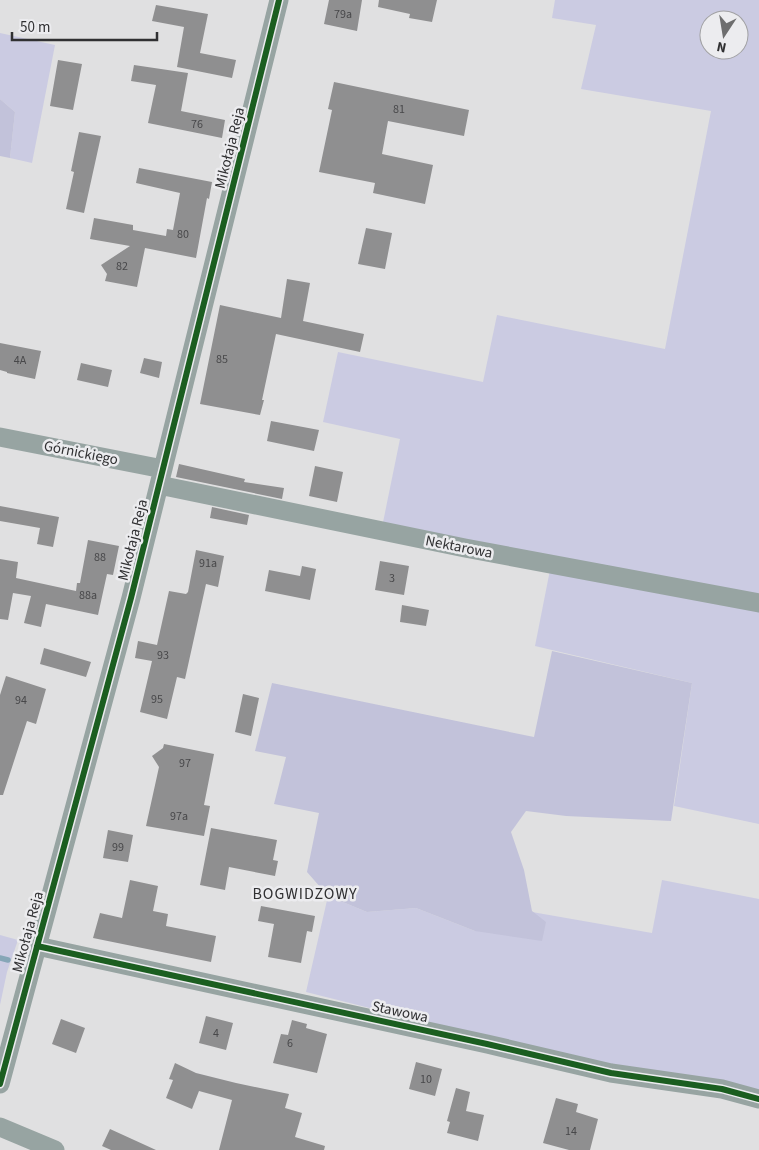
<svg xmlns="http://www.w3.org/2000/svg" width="759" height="1150" viewBox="0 0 759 1150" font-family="'Source Sans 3',sans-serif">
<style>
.green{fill:#cbcbe2;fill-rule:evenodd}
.forest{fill:#c2c2da}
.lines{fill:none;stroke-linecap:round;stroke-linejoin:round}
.stream{stroke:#86a6b7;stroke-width:5.5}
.building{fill:#8f8f90}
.minor{stroke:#97a4a2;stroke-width:19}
.cycleway-casing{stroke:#ececef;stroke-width:9}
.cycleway{stroke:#1b5e20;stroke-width:6}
.labels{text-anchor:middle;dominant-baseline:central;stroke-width:5;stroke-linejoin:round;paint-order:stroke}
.number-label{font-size:12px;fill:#48484a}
.street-label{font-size:15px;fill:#303032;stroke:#ececef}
.neighbourhood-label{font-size:16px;letter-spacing:1px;fill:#303032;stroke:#ececef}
</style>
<rect width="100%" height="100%" fill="#e0e0e1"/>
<path class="green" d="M 555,0 L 759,0 L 759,824 L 674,806 L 692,683 L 535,646 L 550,570 L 380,537 L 400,439 L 323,422 L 338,352 L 483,382 L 497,315 L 665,349 L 711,111 L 581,89 L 596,25 L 552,18 ZM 709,20 L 739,20 L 739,50 L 709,50 Z
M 0,33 L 55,45 L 32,163 L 10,158 L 15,112 L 0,99 Z
M 662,880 L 759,899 L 759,1093 L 628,1073 L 306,992 L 328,896 L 367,912 L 416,908 L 475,931 L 532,912 L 652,933 Z
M 0,935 L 18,940 L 7,972 L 0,1005 Z"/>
<path class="forest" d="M 0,99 L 15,112 L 10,158 L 0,156 Z
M 552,651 L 692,683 L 671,821 L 566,816 L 526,811 L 511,832 L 524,870 L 532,911 L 546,922 L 542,941 L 475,931 L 416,908 L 367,912 L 328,896 L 307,872 L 319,813 L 274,804 L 286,757 L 255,751 L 272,683 L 534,737 Z"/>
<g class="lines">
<path class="stream" d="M 0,958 L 8,960"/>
</g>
<path class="building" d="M 329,0 L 362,0 L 357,31 L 324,24 Z
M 379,0 L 437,0 L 432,22 L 409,18 L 410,14 L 378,7 Z
M 156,5 L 208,14 L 200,53 L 236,60 L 232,78 L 177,67 L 184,27 L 152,21 Z
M 58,60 L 82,64 L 73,110 L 50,106 Z
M 134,65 L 188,73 L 181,111 L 225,120 L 222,138 L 148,123 L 156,85 L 131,81 Z
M 334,82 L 469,110 L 464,136 L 388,121 L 382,154 L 433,165 L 425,204 L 373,193 L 375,183 L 319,172 L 332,110 L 328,109 Z
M 79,132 L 101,136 L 84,213 L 66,209 L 74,172 L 71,171 Z
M 139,168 L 212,182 L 209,199 L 207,198 L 196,258 L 145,248 L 137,287 L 105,281 L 107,274 L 101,265 L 130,246 L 90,239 L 94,218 L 133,225 L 133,230 L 166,236 L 167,229 L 173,230 L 180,193 L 136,183 Z
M 366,228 L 392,233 L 385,269 L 358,264 Z
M 287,279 L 310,283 L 303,321 L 364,334 L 360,352 L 276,334 L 262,400 L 264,400 L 260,415 L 200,404 L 220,305 L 281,318 Z
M 0,343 L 41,351 L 35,379 L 7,373 L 7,372 L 0,370 Z
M 144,358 L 162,362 L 159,378 L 140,373 Z
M 81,363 L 112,370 L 108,387 L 77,380 Z
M 271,421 L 319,430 L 314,451 L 267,441 Z
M 179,464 L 245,479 L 244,482 L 284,488 L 282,499 L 176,477 Z
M 315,466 L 343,472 L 337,502 L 309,496 Z
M 0,506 L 59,517 L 53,547 L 37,544 L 40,528 L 0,521 Z
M 212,507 L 249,515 L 247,525 L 210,518 Z
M 88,540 L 119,546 L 113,575 L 107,574 L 98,615 L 46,604 L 41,627 L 24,623 L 31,596 L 13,593 L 8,620 L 0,619 L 0,559 L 18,562 L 16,578 L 76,591 L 77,583 L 80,583 Z
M 196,550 L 224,556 L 218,587 L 206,584 L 185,679 L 177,677 L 167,719 L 140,712 L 152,661 L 135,658 L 138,641 L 157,645 L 169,591 L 186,594 L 188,592 Z
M 380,561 L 409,566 L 404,595 L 375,590 Z
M 302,566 L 316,569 L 310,600 L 265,591 L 269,570 L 300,576 Z
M 402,605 L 429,610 L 426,626 L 400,622 Z
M 44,648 L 91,662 L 86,677 L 40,664 Z
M 6,676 L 46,689 L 36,724 L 27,721 L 3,795 L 0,795 L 0,695 Z
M 243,694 L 259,698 L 251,736 L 235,732 Z
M 164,744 L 214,754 L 204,805 L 210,806 L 204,836 L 146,826 L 159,767 L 152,756 L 163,748 Z
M 211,828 L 277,840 L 273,860 L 278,861 L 275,876 L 229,867 L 225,890 L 200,885 Z
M 108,830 L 133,835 L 128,862 L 103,858 Z
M 130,880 L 158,886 L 153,911 L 168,914 L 166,926 L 216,936 L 211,962 L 93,938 L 100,913 L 122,918 Z
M 261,906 L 315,916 L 312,932 L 307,931 L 301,963 L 268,957 L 274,924 L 258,921 Z
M 206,1016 L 233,1023 L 226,1050 L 199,1043 Z
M 61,1019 L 85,1028 L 76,1053 L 52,1044 Z
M 292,1020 L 307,1024 L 306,1028 L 327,1034 L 317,1073 L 273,1063 L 281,1034 L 288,1035 Z
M 416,1062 L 442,1069 L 435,1096 L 409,1089 Z
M 175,1063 L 196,1073 L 236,1083 L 289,1094 L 285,1108 L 302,1113 L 295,1137 L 325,1146 L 324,1150 L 219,1150 L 232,1100 L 199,1091 L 192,1109 L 166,1098 L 173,1080 L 169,1079 Z
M 456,1088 L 470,1092 L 466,1111 L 484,1115 L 478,1141 L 447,1133 L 450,1122 L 447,1121 Z
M 556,1098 L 578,1104 L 576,1112 L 598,1119 L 590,1150 L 569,1150 L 543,1143 Z
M 110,1129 L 156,1150 L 111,1150 L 102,1146 Z"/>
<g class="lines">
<path class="minor" d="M 0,437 L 163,469
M 159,485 L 465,548 L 759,603
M 37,946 L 487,1044 L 611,1073 L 722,1089 L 759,1099
M 0,1084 L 131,598 L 279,0
M 0,1127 L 55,1150"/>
<defs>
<path id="cycleway" d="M 37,946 L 487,1044 L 611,1073 L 722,1089 L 759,1099
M 0,1084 L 131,598 L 279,0"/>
</defs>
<use href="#cycleway" class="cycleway-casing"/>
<use href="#cycleway" class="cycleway"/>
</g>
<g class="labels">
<g class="number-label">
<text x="343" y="14">79a</text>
<text x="399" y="109">81</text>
<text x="197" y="124">76</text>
<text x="183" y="234">80</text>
<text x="122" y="266">82</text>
<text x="222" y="359">85</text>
<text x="20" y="360">4A</text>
<text x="100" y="557">88</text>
<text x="208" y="563">91a</text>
<text x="392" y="578">3</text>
<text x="88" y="595">88a</text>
<text x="163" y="655">93</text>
<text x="157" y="699">95</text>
<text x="21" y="700">94</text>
<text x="185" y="763">97</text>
<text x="179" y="816">97a</text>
<text x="118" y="847">99</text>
<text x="216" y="1033">4</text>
<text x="290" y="1043">6</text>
<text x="426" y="1079">10</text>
<text x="571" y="1131">14</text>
</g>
<g class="street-label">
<text transform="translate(230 148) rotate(-76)">Mikołaja Reja</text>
<text transform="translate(81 453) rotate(11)">Górnickiego</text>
<text transform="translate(133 540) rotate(-76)">Mikołaja Reja</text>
<text transform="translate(459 547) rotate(11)">Nektarowa</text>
<text transform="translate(28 932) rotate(-75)">Mikołaja Reja</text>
<text transform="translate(400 1012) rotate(12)">Stawowa</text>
</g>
<g class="neighbourhood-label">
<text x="305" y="894">BOGWIDZOWY</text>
</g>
</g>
<g transform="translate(724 35) rotate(192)"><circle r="24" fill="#ececef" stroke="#a1a1a3"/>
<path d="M0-4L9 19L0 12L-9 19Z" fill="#6e6e6f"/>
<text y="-8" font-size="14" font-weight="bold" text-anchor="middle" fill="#303032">N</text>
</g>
<path d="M12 32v8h145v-8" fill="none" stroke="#303032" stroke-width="2.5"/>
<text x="20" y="32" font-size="15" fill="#303032" stroke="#ececef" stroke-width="4" paint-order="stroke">50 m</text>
</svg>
